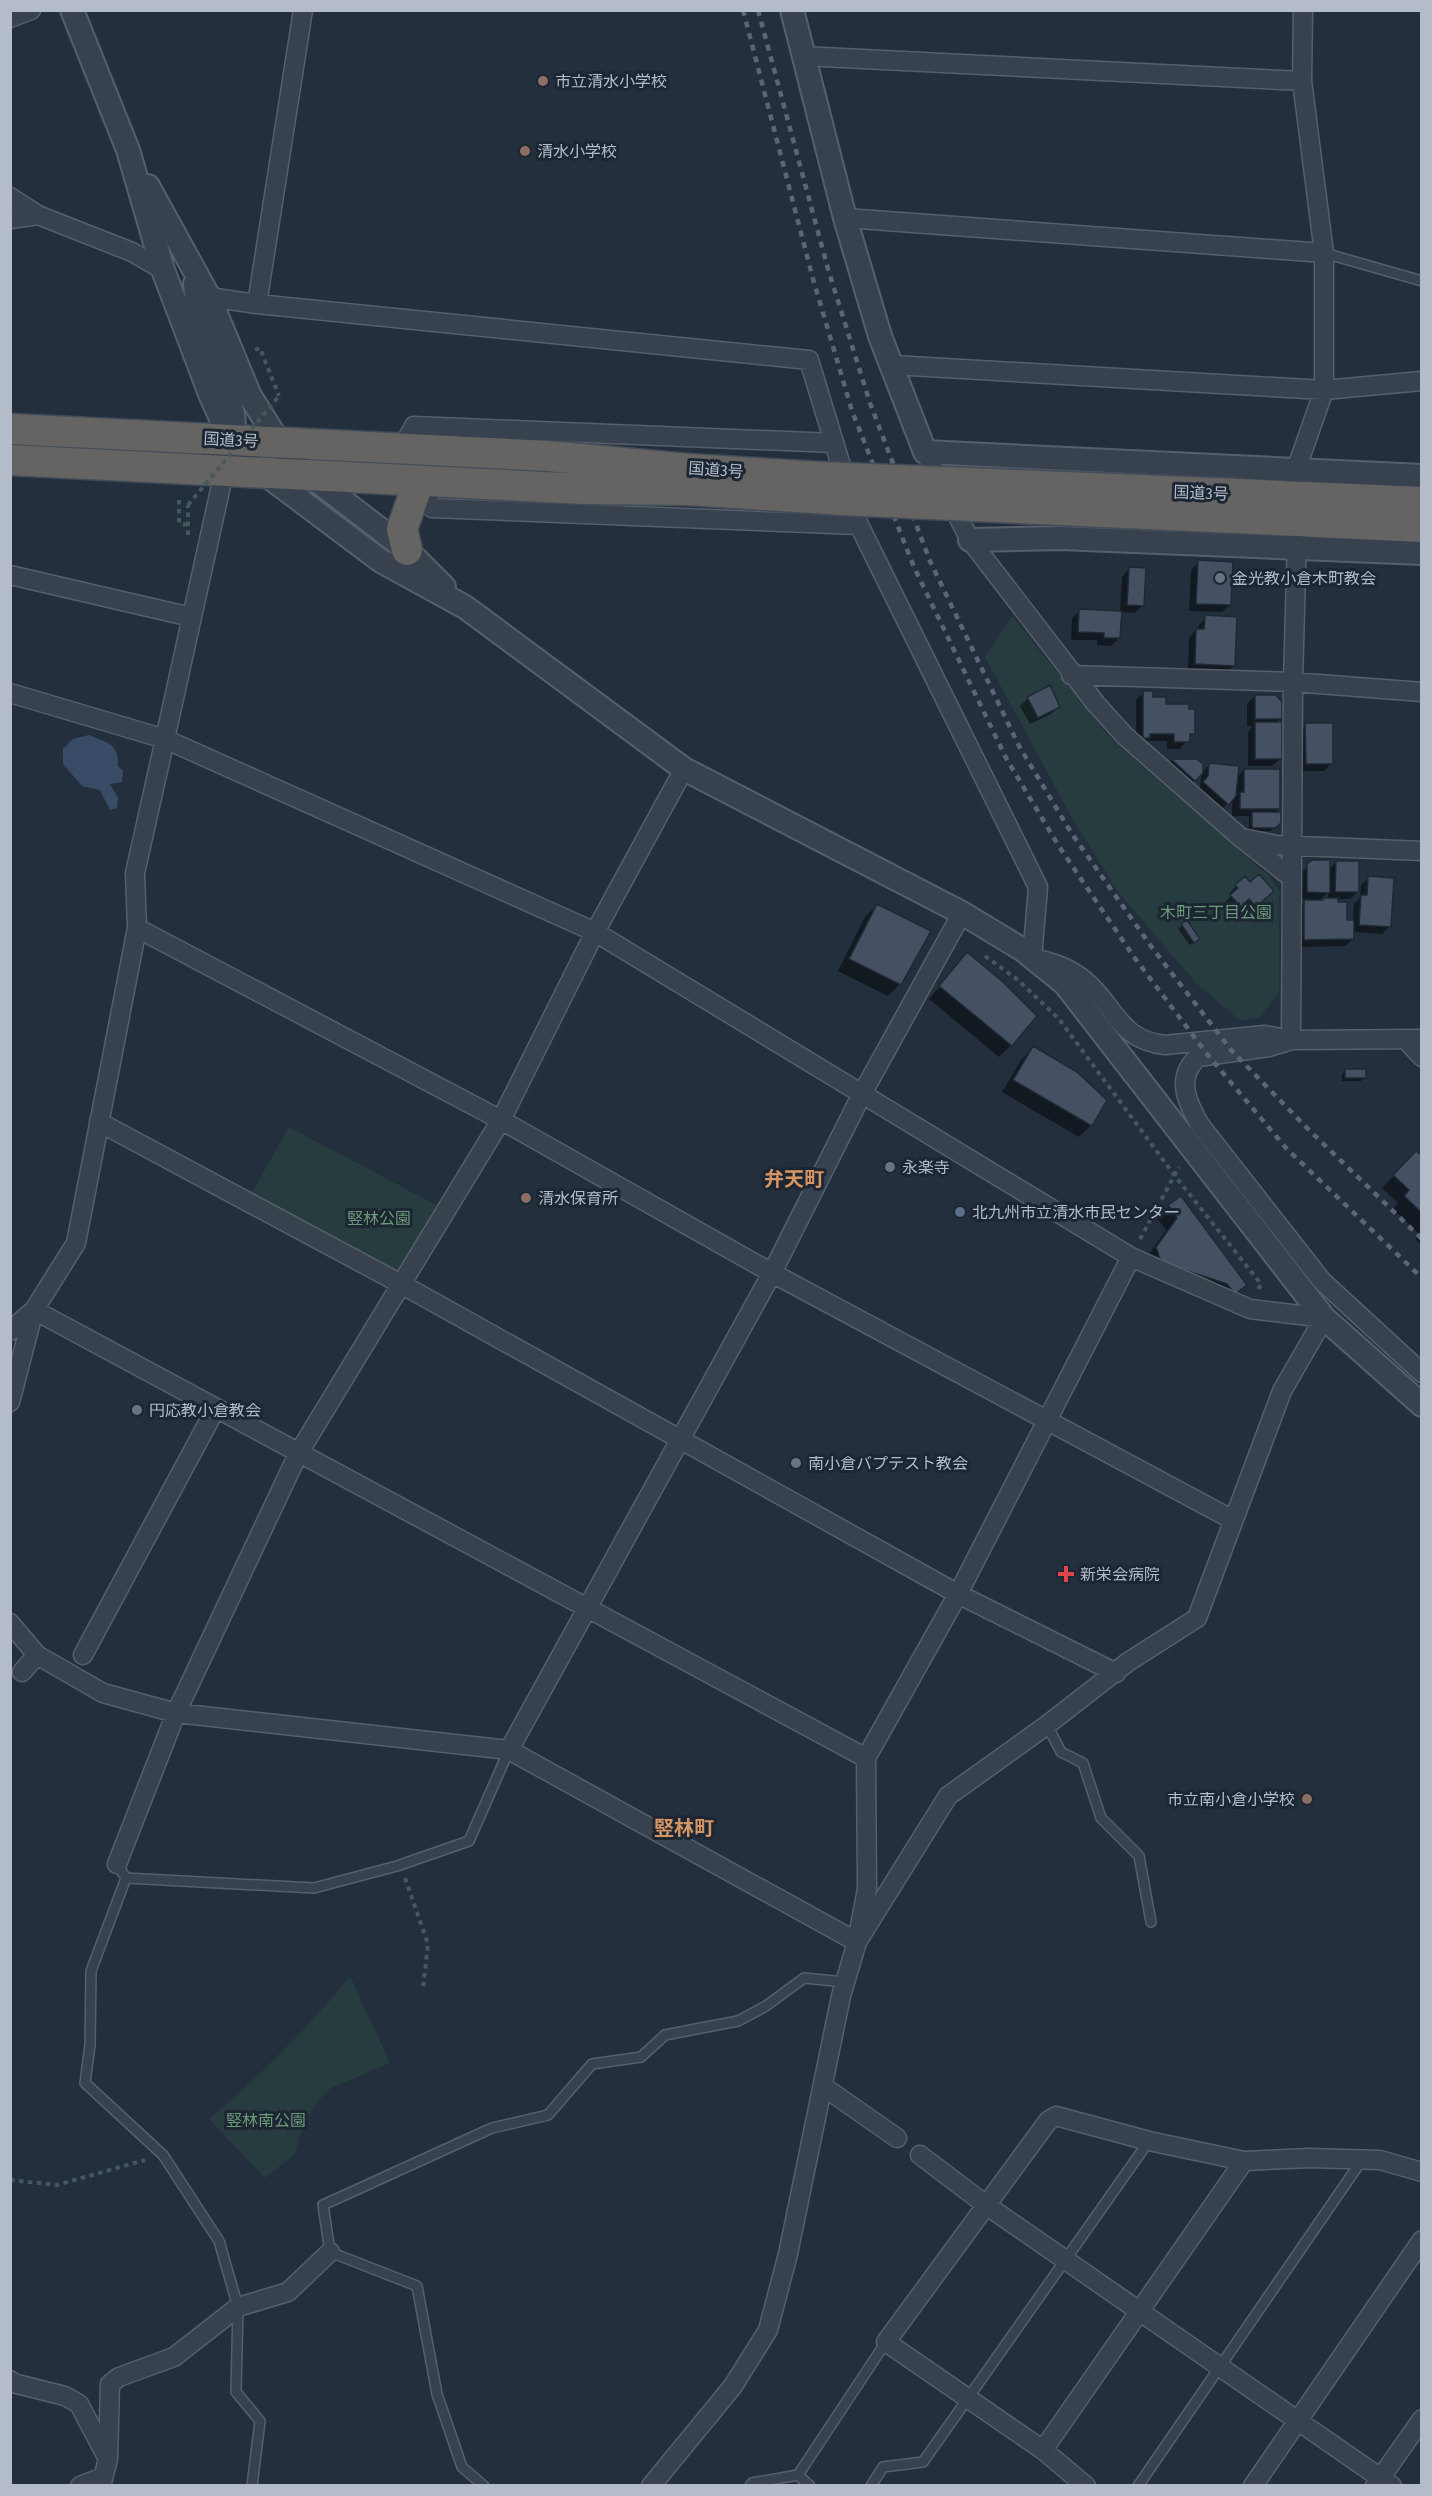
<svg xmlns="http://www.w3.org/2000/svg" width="1432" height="2496" viewBox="0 0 1432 2496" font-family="'Fira Sans Condensed','Noto Sans JP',sans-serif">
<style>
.green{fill:#263c3f}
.water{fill:#394c67}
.shadow{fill:#0007;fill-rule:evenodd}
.building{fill:#455162;stroke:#1f2835;stroke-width:1.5}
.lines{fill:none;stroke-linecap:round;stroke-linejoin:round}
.service-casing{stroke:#565f6c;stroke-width:12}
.minor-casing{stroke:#565f6c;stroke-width:21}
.tertiary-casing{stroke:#565f6c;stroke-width:26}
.trunk-casing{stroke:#434c59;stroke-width:33}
.path{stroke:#44595c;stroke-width:4;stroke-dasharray:4.5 4.5;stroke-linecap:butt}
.service{stroke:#38414e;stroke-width:9}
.minor{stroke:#38414e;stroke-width:18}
.tertiary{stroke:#38414e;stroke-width:22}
.trunk{stroke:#656462;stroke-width:30}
.rail{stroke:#5a6575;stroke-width:4.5;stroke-dasharray:6 6;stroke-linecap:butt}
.trunk-bridge-casing{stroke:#434c59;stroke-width:33;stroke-linecap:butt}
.path-bridge{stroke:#44595c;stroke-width:4;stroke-dasharray:4.5 4.5;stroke-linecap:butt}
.trunk-bridge{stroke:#656462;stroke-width:30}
.education-dot{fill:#8d6e63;stroke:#1d2633;stroke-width:2}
.worship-dot{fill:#6b7280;stroke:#1d2633;stroke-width:2}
.service-dot{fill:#5c6f8a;stroke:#1d2633;stroke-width:2}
.health-dot{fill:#e0444e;stroke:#1d2633;stroke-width:2}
.labels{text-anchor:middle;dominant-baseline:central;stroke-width:6;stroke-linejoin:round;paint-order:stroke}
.poi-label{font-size:16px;fill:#b4bcc9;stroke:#1d2633;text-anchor:start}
.street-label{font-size:16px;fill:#b4bcc9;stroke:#1d2633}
.park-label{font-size:16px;fill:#6b9a76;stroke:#1d2633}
.quarter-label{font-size:20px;font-weight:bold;fill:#d59563;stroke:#1d2633}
</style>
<rect width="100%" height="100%" fill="#242f3e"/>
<path class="green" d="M 1012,616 L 1110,738 L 1270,877 L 1279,890 L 1279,993 L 1259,1018 L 1240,1020 L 1196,983 L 1118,892 L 1072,818 L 985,657 Z
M 289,1127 L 438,1206 L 405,1267 L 393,1270 L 251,1194 Z
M 350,1976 L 390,2063 L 331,2088 L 317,2102 L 304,2124 L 294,2155 L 265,2178 L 209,2119 C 261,2075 307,2029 350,1976 Z"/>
<path class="water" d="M 89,735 C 107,743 119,743 118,766 L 123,771 L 122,782 L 110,784 L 118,798 L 117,808 L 110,810 L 100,790 L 82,786 L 63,764 L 63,749 L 73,739 Z"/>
<path class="shadow" d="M 1199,562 L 1230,605 L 1222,612 L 1189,611 L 1191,570 Z
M 1129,569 L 1143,605 L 1135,613 L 1120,612 L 1119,638 L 1111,646 L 1097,645 L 1097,640 L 1071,640 L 1072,618 L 1080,611 L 1120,612 L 1122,577 Z
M 1206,617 L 1234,665 L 1226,673 L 1188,671 L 1189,638 Z
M 1144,692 L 1165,705 L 1188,710 L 1193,733 L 1180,749 L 1167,749 L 1167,741 L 1144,741 L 1136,745 L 1136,700 Z
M 1255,696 L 1281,718 L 1275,724 L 1280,759 L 1272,766 L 1248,766 L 1248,732 L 1253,726 L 1247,726 L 1247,704 Z
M 1028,698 L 1059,706 L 1051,714 L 1030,724 L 1020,706 Z
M 1306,725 L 1332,763 L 1324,771 L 1299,771 L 1298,733 Z
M 1171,760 L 1197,760 L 1202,773 L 1209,765 L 1236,778 L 1244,770 L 1279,809 L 1274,814 L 1275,827 L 1270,831 L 1249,831 L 1249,816 L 1232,816 L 1232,799 L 1220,811 L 1196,791 L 1200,786 L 1202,773 L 1191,784 L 1168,764 Z
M 1313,861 L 1329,870 L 1336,862 L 1358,892 L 1350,899 L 1336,899 L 1345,922 L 1353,922 L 1354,904 L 1360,898 L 1361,885 L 1369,878 L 1390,926 L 1382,934 L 1353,932 L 1353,939 L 1345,946 L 1297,947 L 1297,909 L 1307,900 L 1300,899 L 1300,874 ZM 1328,892 L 1328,900 L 1320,900 Z
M 1236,886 L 1264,899 L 1247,913 L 1241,906 L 1232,913 L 1224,903 L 1231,896 L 1229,894 Z
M 877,905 L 900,984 L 888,996 L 838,971 L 865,917 Z
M 1186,922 L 1195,942 L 1190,945 L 1178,929 Z
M 967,954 L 1011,1045 L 999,1057 L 929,999 Z
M 1033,1048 L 1106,1101 L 1091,1125 L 1079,1137 L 1002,1092 L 1021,1060 Z
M 1345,1071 L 1365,1078 L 1361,1081 L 1342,1081 L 1342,1074 Z
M 1416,1153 L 1422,1159 L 1422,1245 L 1415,1239 L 1419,1234 L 1393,1209 L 1398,1203 L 1382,1188 Z
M 1169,1206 L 1245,1285 L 1233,1297 L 1145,1260 L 1166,1230 L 1157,1218 Z"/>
<path class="building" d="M 1198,560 L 1233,562 L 1231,605 L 1196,604 Z
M 1129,567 L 1146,568 L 1144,606 L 1127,605 Z
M 1079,609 L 1122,611 L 1120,638 L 1104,638 L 1104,633 L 1078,632 Z
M 1205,615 L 1237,617 L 1235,666 L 1195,664 L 1196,629 L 1204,629 Z
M 1050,685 L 1060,707 L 1038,718 L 1027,697 Z
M 1143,691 L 1153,691 L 1153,697 L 1166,697 L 1166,704 L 1189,704 L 1189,709 L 1195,709 L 1195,734 L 1190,734 L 1190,742 L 1174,742 L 1174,734 L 1150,734 L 1150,738 L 1143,738 Z
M 1255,695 L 1276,695 L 1282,702 L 1282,719 L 1255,719 Z
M 1255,722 L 1282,722 L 1282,759 L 1255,759 Z
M 1305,723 L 1333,723 L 1333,764 L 1306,764 Z
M 1171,759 L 1197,759 L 1203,764 L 1203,773 L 1195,781 Z
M 1209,763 L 1239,766 L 1236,796 L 1229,805 L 1203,782 L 1208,776 Z
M 1244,769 L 1280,769 L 1280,809 L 1240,809 L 1240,792 L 1244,792 Z
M 1252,812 L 1281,812 L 1281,823 L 1275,828 L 1252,828 Z
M 1312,860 L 1330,860 L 1330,893 L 1307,892 L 1307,864 Z
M 1336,861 L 1359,861 L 1359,892 L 1335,892 Z
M 1259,874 L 1274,891 L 1256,907 L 1249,899 L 1241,907 L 1230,895 L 1238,888 L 1235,885 L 1245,876 L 1250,882 Z
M 1368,876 L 1394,878 L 1391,927 L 1359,925 L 1361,895 L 1367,895 Z
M 1323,898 L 1338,898 L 1338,902 L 1347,902 L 1347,920 L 1354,920 L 1354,939 L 1304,940 L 1304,900 L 1323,900 Z
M 877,904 L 931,931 L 901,985 L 849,959 Z
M 1187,920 L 1200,939 L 1194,943 L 1181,924 Z
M 967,952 L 1003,982 L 1037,1016 L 1012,1046 L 939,986 Z
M 1033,1046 L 1077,1072 L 1107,1100 L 1092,1126 L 1013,1080 Z
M 1345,1069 L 1366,1069 L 1366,1078 L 1345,1078 Z
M 1416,1151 L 1422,1156 L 1422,1213 L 1404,1196 L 1409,1190 L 1393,1175 Z
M 1181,1196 L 1247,1285 L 1235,1294 L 1227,1284 L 1161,1262 L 1156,1247 L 1177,1218 L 1168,1205 Z"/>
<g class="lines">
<defs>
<path id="service" d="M 1324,253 L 1422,281
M 1047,1725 L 1061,1752 L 1083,1763 L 1101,1818 L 1139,1856 L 1151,1922
M 117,1864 L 126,1878 L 91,1971 L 90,2045 L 85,2083 L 163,2155 L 219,2241 L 238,2307 L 236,2392 L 260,2421 L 252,2486
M 126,1878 L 314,1888 L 397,1866 L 469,1841 L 509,1750
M 484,2486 L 462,2467 L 437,2394 L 417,2286 L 330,2252 L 323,2205 L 492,2128 L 548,2115 L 592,2064 L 641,2057 L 665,2035 L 738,2021 L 766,2006 L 804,1978 L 845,1982
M 750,2486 L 752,2483 L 798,2475
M 810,2486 L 798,2475 L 886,2342
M 871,2486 L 883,2467 L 923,2462 L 1149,2141
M 1138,2486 L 1362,2160"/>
<path id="minor" d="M 10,18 L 31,10
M 803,56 L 1302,81
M 10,197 L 38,215 L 132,252 L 163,270
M 845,218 L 1324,253
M 10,219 L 38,215
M 209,297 L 257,304 L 303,10
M 257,304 L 809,360 L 859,525 L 1038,887 L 1032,958 C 1052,962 1068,967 1084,980 C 1116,1006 1118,1040 1165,1045 L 1265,1035 L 1291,1040 L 1422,1039
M 893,365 L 1324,390 L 1422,381
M 402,448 L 414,426 L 834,443
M 925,452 L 970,540 L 1096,704 L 1125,736 L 1240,837 L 1292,878
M 226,463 L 165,739 L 595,932 L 1131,1257 L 1250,1309 L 1324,1318 L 1282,1391 L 1197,1618 L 1128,1662 L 1047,1725 L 948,1796 L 857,1942
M 419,481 L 432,508 L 859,525
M 1296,484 L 1296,470 L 1324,390 L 1324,253 L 1302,81 L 1303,10
M 10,575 L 191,617
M 1071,675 L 1293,682 L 1422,692
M 10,693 L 165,739 L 135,873 L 137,928 L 76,1243 L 34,1310 L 10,1331
M 1247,839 L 1277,845 L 1422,851
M 137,928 L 501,1120 L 772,1273 L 1233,1520
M 1405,1039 L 1422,1057
M 1291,1040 L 1293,682 L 1297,538
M 1289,1041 L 1269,1047 L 1198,1057 C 1175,1078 1187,1102 1200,1125 L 1322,1281 L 1422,1373
M 99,1122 L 401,1284 L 958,1594 L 1116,1673
M 34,1310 L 866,1758
M 10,1402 L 34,1310
M 10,1623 L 37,1655 L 103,1693 L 176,1713 L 509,1750 L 857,1942
M 83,1655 L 216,1408
M 22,1672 L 37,1655
M 509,1750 L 772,1273 L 862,1094 L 962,913
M 117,1864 L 176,1713 L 298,1454 L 501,1120 L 595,932 L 684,769
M 824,2087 L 897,2138
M 920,2155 L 986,2205 L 1392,2486
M 10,2380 L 13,2383 L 65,2396 L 79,2404 L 107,2457
M 1043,2450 L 1244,2161
M 80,2486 L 103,2477
M 101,2486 L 108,2459 L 110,2384 L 119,2377 L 174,2357 L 238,2307 L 288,2292 L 330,2252
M 651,2486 L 733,2386 L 768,2330 L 788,2254 L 841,1996 L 857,1942 L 867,1889 L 866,1758 L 958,1594 L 1131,1257
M 1086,2486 L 1043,2450 L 886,2342 L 1048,2121 L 1056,2116 L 1149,2141 L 1244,2161 L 1310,2158 L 1380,2160 L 1422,2172
M 1253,2486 L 1422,2240
M 1375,2486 L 1422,2419"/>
<path id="tertiary" d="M 72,10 L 128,150 L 163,270 L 210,394 L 231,441 L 245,459 L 381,561 L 465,607 L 684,769 L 962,913 L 1023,950 L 1065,984 L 1324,1318 L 1422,1405
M 792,10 L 845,218 L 880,336 L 925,452 L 1422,476
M 148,186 L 209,297 L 250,396 L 290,460 L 407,550 L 444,587
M 193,468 C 271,450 216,375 202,330 C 197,316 197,299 195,284
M 970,540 L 1061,538 L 1422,553"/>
<path id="trunk" d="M 10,429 L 548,456 L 688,469
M 10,460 L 583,489 L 689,490
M 1238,494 L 1422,502
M 1234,518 L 1422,527
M 407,550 L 402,529 L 419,481"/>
</defs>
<use href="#service" class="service-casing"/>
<use href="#minor" class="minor-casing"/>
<use href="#tertiary" class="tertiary-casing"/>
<use href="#trunk" class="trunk-casing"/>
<path class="path" d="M 255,350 L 260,348 L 279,396
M 179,500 L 179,523 L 187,525
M 188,535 L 188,505
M 985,956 L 1018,980 L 1059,1019 L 1175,1176 L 1261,1284 L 1257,1292
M 1140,1239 L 1179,1167
M 405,1878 L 428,1944 L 423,1988
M 10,2180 L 57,2185 L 145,2160"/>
<use href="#service" class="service"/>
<use href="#minor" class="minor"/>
<use href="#tertiary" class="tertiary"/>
<use href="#trunk" class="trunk"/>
<path class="rail" d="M 743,10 L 813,279 L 852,411 L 914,567 L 1006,758 L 1058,845 L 1134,957 L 1207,1054 L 1286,1148 L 1422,1278
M 758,10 L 828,269 L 870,403 L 930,561 L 1019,746 L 1072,834 L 1153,949 L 1232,1051 L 1308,1129 L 1422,1239"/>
<defs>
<path id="trunk-bridge" d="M 688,469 L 820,477 L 1238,494
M 689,490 L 842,500 L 1234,518"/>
</defs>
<use href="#trunk-bridge" class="trunk-bridge-casing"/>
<path class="path-bridge" d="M 188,505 L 279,396"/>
<use href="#trunk-bridge" class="trunk-bridge"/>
</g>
<g class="education-dot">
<circle cx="543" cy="81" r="6"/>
<circle cx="525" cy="151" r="6"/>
<circle cx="526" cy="1198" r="6"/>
<circle cx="1307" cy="1799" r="6"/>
</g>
<g class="worship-dot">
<circle cx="1220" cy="578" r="6"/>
<circle cx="890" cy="1167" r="6"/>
<circle cx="137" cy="1410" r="6"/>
<circle cx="796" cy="1463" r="6"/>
</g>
<circle class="service-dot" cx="960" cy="1212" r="6"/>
<path class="health-dot" d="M1063 1565h6v6h6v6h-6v6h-6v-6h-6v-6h6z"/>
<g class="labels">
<g class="poi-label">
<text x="555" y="81">市立清水小学校</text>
<text x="537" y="151">清水小学校</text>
<text x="1232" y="578">金光教小倉木町教会</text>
<text x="902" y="1167">永楽寺</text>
<text x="538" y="1198">清水保育所</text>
<text x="972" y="1212">北九州市立清水市民センター</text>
<text x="149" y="1410">円応教小倉教会</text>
<text x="808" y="1463">南小倉バプテスト教会</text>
<text x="1080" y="1574">新栄会病院</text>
<text x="1295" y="1799" text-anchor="end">市立南小倉小学校</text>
</g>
<g class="street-label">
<text transform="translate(231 440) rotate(3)">国道3号</text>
<text transform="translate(716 470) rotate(4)">国道3号</text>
<text transform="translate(1201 493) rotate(2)">国道3号</text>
</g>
<g class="park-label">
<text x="1216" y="912">木町三丁目公園</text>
<text x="379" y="1218">竪林公園</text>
<text x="266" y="2120">竪林南公園</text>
</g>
<g class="quarter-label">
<text x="794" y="1179">弁天町</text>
<text x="684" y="1828">竪林町</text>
</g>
</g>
<rect width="1432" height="2496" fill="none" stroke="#b4bcc9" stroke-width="24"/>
</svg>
